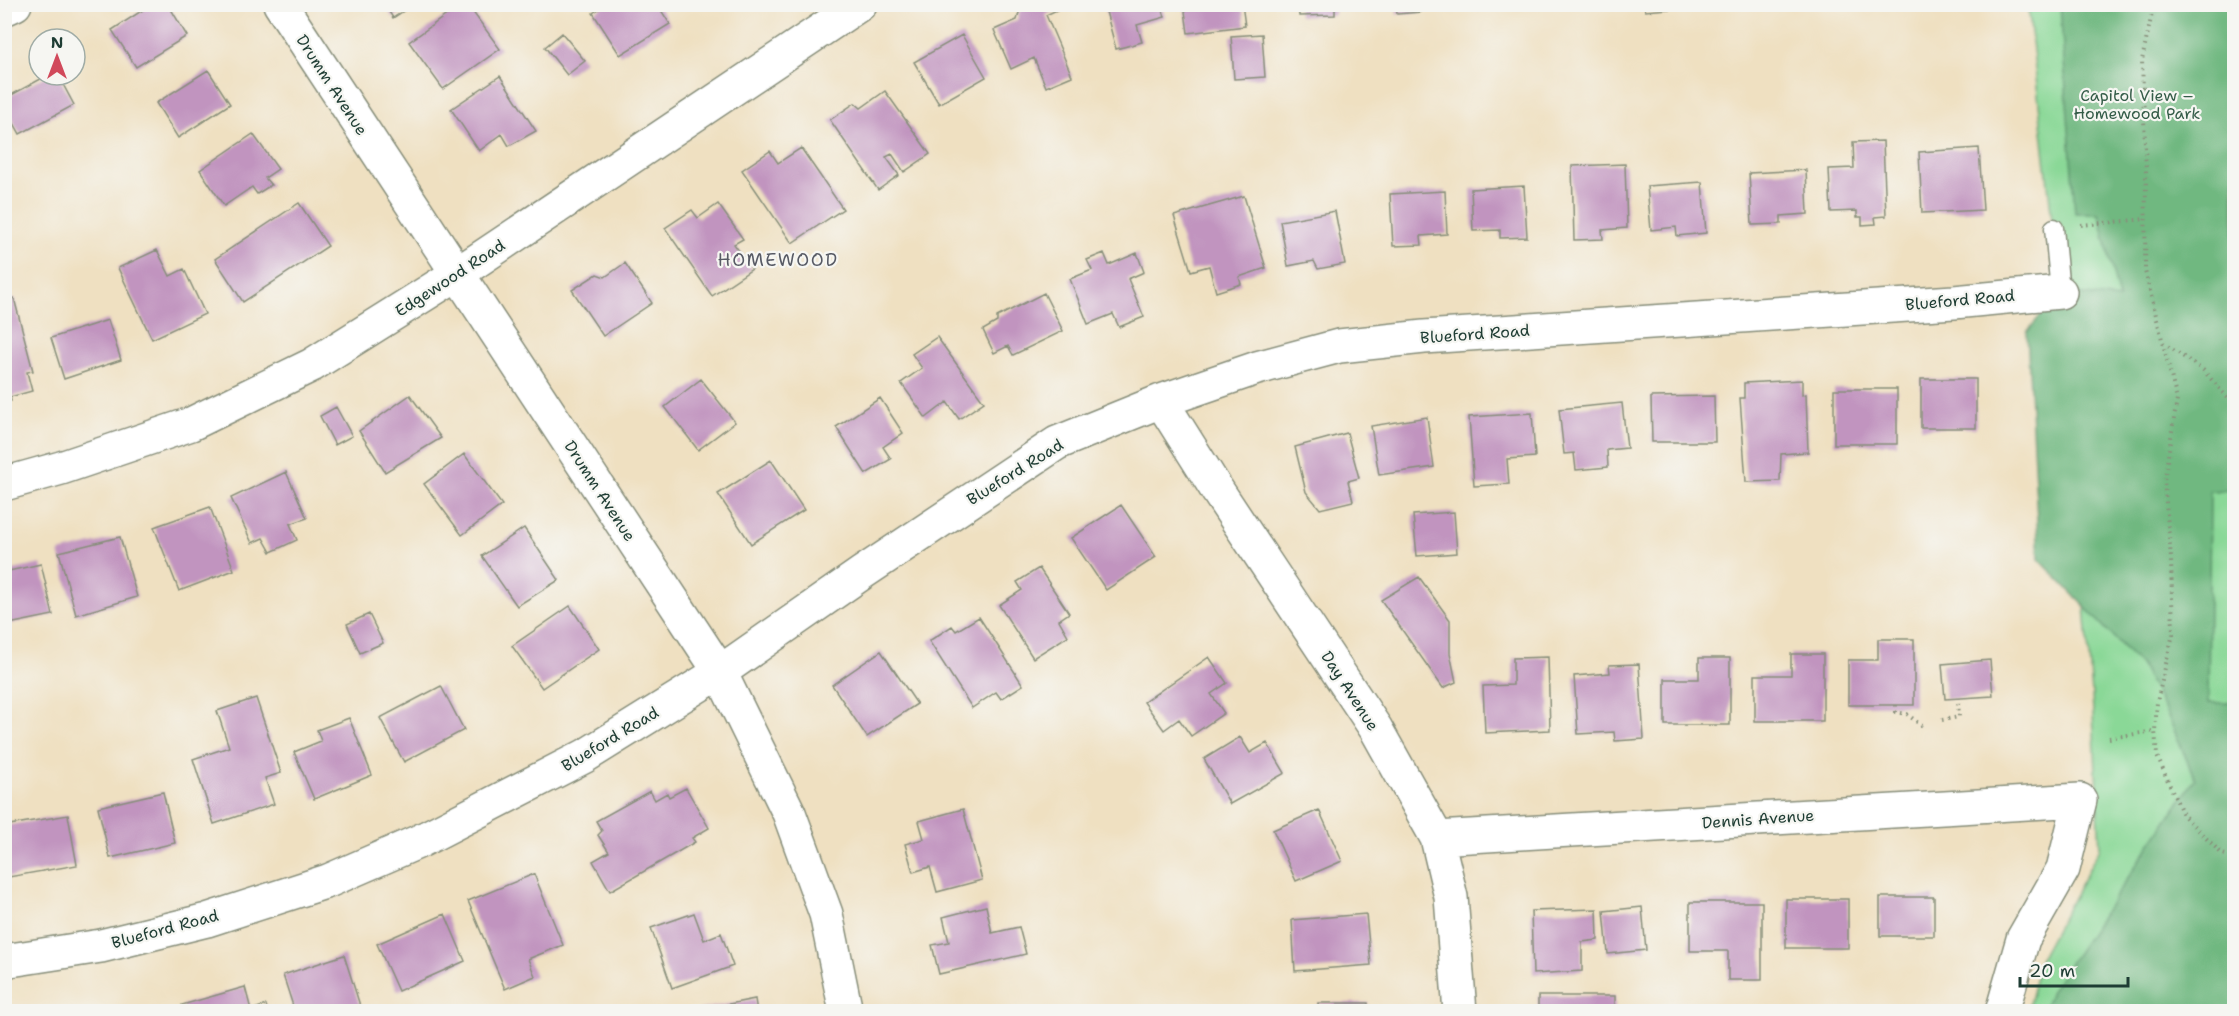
<svg xmlns="http://www.w3.org/2000/svg" width="2239" height="1016" viewBox="0 0 2239 1016" font-family="'Shantell Sans',sans-serif">
<style>
.green{fill:#8ad897;stroke:#548a66;stroke-width:1.5}
.forest{fill:#6fb880;stroke:#477a5a;stroke-width:1.5}
.building{fill:#c194bf}
.lines{fill:none;stroke-linecap:round;stroke-linejoin:round}
.lane-casing{stroke:#878e7a;stroke-width:21}
.street-casing{stroke:#878e7a;stroke-width:36}
.path{stroke:#878e7a;stroke-width:4;stroke-dasharray:1.5 4.5;stroke-linecap:butt}
.lane{stroke:#fff;stroke-width:18}
.street{stroke:#fff;stroke-width:33}
.labels{text-anchor:middle;dominant-baseline:central;stroke-width:4.5;stroke-linejoin:round;paint-order:stroke}
.street-label{font-size:16px;fill:#1f3d34;stroke:#f6f6f2}
.park-label{font-size:16px;fill:#345c48;stroke:#f6f6f2}
.neighbourhood-label{font-size:18px;letter-spacing:1.5px;fill:#585b65;stroke:#f6f6f2}
</style>
<rect width="100%" height="100%" fill="#f6f6f2"/>
<filter id="ink" filterUnits="userSpaceOnUse"><feTurbulence type="fractalNoise" baseFrequency=".0167" numOctaves="2"/><feDisplacementMap in="SourceGraphic" scale="12" xChannelSelector="R" yChannelSelector="G"/><feConvolveMatrix kernelMatrix="1 2 1 2 8 2 1 2 1" color-interpolation-filters="sRGB"/></filter>
<filter id="wash" filterUnits="userSpaceOnUse"><feTurbulence type="fractalNoise" baseFrequency=".008" numOctaves="4" result="noise"/><feDisplacementMap in="SourceGraphic" scale="24" xChannelSelector="R" yChannelSelector="G"/><feGaussianBlur stdDeviation="1.35" result="paint"/><feColorMatrix in="noise" values="0 0 0 0 0 0 0 0 0 0 0 0 0 0 0 0 0 1.4 0 .05"/><feComposite in="paint" operator="in"/></filter>
<g filter="url(#wash)">
<rect width="100%" height="100%" fill="#efe0c1"/>
<path class="green" d="M 2028,5 L 2234,5 L 2234,1011 L 2027,1012 L 2041,957 L 2100,848 L 2092,694 L 2060,292 Z"/>
<path class="forest" d="M 2060,5 L 2234,5 L 2234,490 L 2210,491 L 2208,703 L 2234,703 L 2234,1011 L 2043,1011 L 2051,991 L 2195,779 L 2168,716 L 2141,666 L 2039,559 L 2027,332 L 2060,292 L 2119,299 L 2099,213 L 2075,213 Z"/>
<g id="blocks">
<path class="building" d="M 152,4 L 168,4 L 187,36 L 136,67 L 112,30 Z
M 384,4 L 414,4 L 393,18 Z
M 462,4 L 467,4 L 500,49 L 443,89 L 409,42 Z
M 606,4 L 657,4 L 670,24 L 620,55 L 593,13 Z
M 1030,4 L 1054,4 L 1057,10 L 1046,15 L 1072,76 L 1046,87 L 1034,58 L 1011,69 L 994,30 L 1017,20 L 1020,9 Z
M 1104,4 L 1161,4 L 1165,17 L 1137,25 L 1142,42 L 1116,49 Z
M 1184,4 L 1242,4 L 1245,26 L 1188,33 Z
M 1298,4 L 1335,4 L 1335,15 L 1299,16 Z
M 1396,4 L 1421,4 L 1421,12 L 1397,14 Z
M 1464,4 L 1497,4 L 1497,6 L 1464,9 Z
M 1644,4 L 1706,4 L 1706,6 L 1645,11 Z
M 562,33 L 585,61 L 567,75 L 545,47 Z
M 1262,34 L 1265,77 L 1234,79 L 1231,36 Z
M 962,35 L 986,77 L 939,104 L 914,62 Z
M 208,70 L 230,104 L 178,138 L 156,103 Z
M 48,75 L 58,75 L 74,105 L 20,134 L 4,105 L 4,99 Z
M 500,76 L 536,131 L 509,146 L 502,134 L 479,151 L 451,109 Z
M 885,91 L 930,154 L 904,172 L 892,154 L 886,157 L 899,175 L 878,190 L 830,120 L 855,103 L 861,108 Z
M 253,134 L 278,169 L 265,178 L 271,185 L 257,194 L 252,187 L 224,206 L 200,170 Z
M 1883,141 L 1886,216 L 1875,217 L 1876,224 L 1862,225 L 1862,217 L 1857,217 L 1857,211 L 1831,212 L 1829,169 L 1854,168 L 1853,142 Z
M 801,148 L 843,209 L 792,243 L 742,170 L 770,151 L 778,163 Z
M 1979,148 L 1983,210 L 1922,213 L 1919,152 Z
M 1625,164 L 1627,228 L 1602,230 L 1603,239 L 1574,240 L 1572,166 Z
M 1806,170 L 1808,214 L 1781,216 L 1781,224 L 1752,225 L 1749,173 Z
M 1702,182 L 1706,233 L 1677,236 L 1676,227 L 1651,230 L 1647,186 Z
M 1524,186 L 1527,237 L 1500,238 L 1500,230 L 1473,231 L 1471,189 Z
M 1445,191 L 1447,234 L 1421,236 L 1422,245 L 1393,246 L 1390,194 Z
M 1244,196 L 1266,268 L 1239,277 L 1241,284 L 1216,292 L 1209,266 L 1191,271 L 1174,216 Z
M 299,203 L 328,246 L 243,302 L 215,259 Z
M 718,204 L 743,239 L 734,244 L 752,269 L 712,296 L 665,228 L 692,210 L 698,218 Z
M 1335,211 L 1345,264 L 1318,269 L 1314,261 L 1288,266 L 1280,221 Z
M 157,250 L 170,276 L 184,269 L 205,314 L 152,339 L 118,268 Z
M 1104,253 L 1109,265 L 1137,253 L 1144,272 L 1128,279 L 1144,317 L 1119,327 L 1113,314 L 1088,324 L 1070,279 L 1092,270 L 1087,260 Z
M 625,263 L 652,303 L 603,336 L 572,290 L 597,274 L 605,277 Z
M 1044,293 L 1063,331 L 1013,355 L 1008,346 L 994,353 L 983,330 L 997,322 L 997,317 Z
M 14,298 L 33,371 L 27,372 L 32,391 L 10,397 L 11,401 L 4,403 L 4,301 Z
M 108,320 L 121,360 L 64,379 L 51,338 Z
M 937,337 L 984,402 L 959,419 L 947,402 L 926,418 L 901,383 L 922,368 L 912,354 Z
M 701,379 L 735,422 L 698,450 L 665,407 Z
M 1921,379 L 1976,379 L 1976,428 L 1921,428 Z
M 1802,380 L 1802,395 L 1806,394 L 1808,452 L 1781,454 L 1780,481 L 1746,482 L 1740,398 L 1744,398 L 1744,383 Z
M 1834,389 L 1897,389 L 1897,444 L 1834,444 Z
M 410,395 L 441,438 L 385,472 L 359,431 Z
M 1714,396 L 1715,442 L 1652,442 L 1651,397 Z
M 880,398 L 903,433 L 883,447 L 891,459 L 866,474 L 836,427 Z
M 1622,403 L 1627,448 L 1607,450 L 1608,467 L 1576,470 L 1574,453 L 1564,454 L 1559,409 Z
M 336,407 L 352,436 L 335,445 L 320,416 Z
M 1532,413 L 1535,457 L 1507,459 L 1509,484 L 1474,486 L 1469,417 Z
M 1427,417 L 1434,467 L 1379,475 L 1371,426 Z
M 1347,433 L 1359,478 L 1348,481 L 1353,501 L 1320,509 L 1306,492 L 1295,447 Z
M 464,454 L 502,505 L 462,535 L 424,484 Z
M 771,460 L 804,510 L 751,544 L 718,494 Z
M 286,472 L 307,518 L 290,524 L 297,540 L 271,552 L 263,538 L 252,543 L 231,498 Z
M 1121,505 L 1156,557 L 1106,590 L 1071,538 Z
M 210,507 L 234,570 L 179,591 L 154,527 Z
M 1454,512 L 1457,553 L 1417,556 L 1413,515 Z
M 524,528 L 559,580 L 517,606 L 482,556 Z
M 120,537 L 137,597 L 76,615 L 59,552 Z
M 41,564 L 53,615 L 4,625 L 4,572 Z
M 1039,568 L 1069,613 L 1059,620 L 1068,636 L 1033,658 L 999,605 L 1022,590 L 1017,582 Z
M 1419,577 L 1450,620 L 1450,653 L 1456,682 L 1443,688 L 1381,600 Z
M 570,606 L 599,649 L 542,688 L 512,646 Z
M 369,614 L 383,643 L 360,653 L 347,624 Z
M 979,617 L 1023,685 L 1001,699 L 996,692 L 972,708 L 929,641 L 952,626 L 956,631 Z
M 1878,639 L 1914,639 L 1914,705 L 1848,705 L 1848,660 L 1878,660 Z
M 881,651 L 917,704 L 867,737 L 832,685 Z
M 1791,654 L 1823,654 L 1823,721 L 1755,721 L 1755,675 L 1791,675 Z
M 1209,657 L 1227,683 L 1211,694 L 1224,713 L 1191,736 L 1179,719 L 1164,730 L 1144,702 Z
M 1548,657 L 1550,730 L 1485,733 L 1483,686 L 1513,685 L 1513,658 Z
M 1699,658 L 1730,658 L 1730,725 L 1665,725 L 1665,679 L 1699,679 Z
M 1990,660 L 1993,696 L 1945,699 L 1942,664 Z
M 1639,664 L 1644,739 L 1615,741 L 1614,732 L 1578,734 L 1574,676 L 1610,673 L 1609,665 Z
M 441,686 L 464,730 L 404,762 L 380,718 Z
M 256,698 L 281,773 L 265,778 L 274,804 L 214,824 L 193,759 L 229,747 L 217,711 Z
M 349,718 L 372,775 L 314,799 L 294,752 L 321,741 L 317,730 Z
M 1240,737 L 1250,753 L 1267,743 L 1285,773 L 1230,804 L 1204,759 Z
M 686,788 L 709,828 L 692,838 L 695,842 L 610,891 L 593,861 L 609,852 L 598,835 L 602,831 L 596,821 L 650,791 L 655,800 L 667,793 L 669,797 Z
M 163,792 L 175,843 L 110,858 L 98,807 Z
M 963,809 L 982,880 L 937,892 L 930,867 L 913,872 L 905,844 L 924,839 L 919,821 Z
M 1319,810 L 1342,861 L 1296,881 L 1273,830 Z
M 68,815 L 77,865 L 9,877 L 4,854 L 4,826 Z
M 534,874 L 563,945 L 528,959 L 535,976 L 505,989 L 468,901 Z
M 1880,897 L 1934,897 L 1934,936 L 1880,936 Z
M 1786,899 L 1848,899 L 1848,948 L 1786,948 Z
M 1690,902 L 1762,902 L 1762,980 L 1728,980 L 1728,951 L 1690,951 Z
M 986,906 L 992,933 L 1019,927 L 1026,954 L 939,974 L 932,945 L 949,942 L 943,917 Z
M 1642,907 L 1646,950 L 1608,954 L 1604,911 Z
M 1597,909 L 1598,940 L 1582,942 L 1582,971 L 1533,974 L 1531,911 Z
M 694,913 L 704,940 L 721,933 L 733,966 L 672,988 L 651,928 Z
M 445,914 L 465,961 L 398,991 L 377,944 Z
M 1366,914 L 1371,965 L 1295,971 L 1292,920 Z
M 344,955 L 362,1012 L 295,1012 L 283,975 Z
M 245,987 L 251,1010 L 266,1005 L 268,1012 L 184,1012 L 182,1005 Z
M 1538,996 L 1615,996 L 1615,1012 L 1538,1012 Z
M 755,999 L 757,1012 L 698,1012 L 698,1010 Z
M 1318,1003 L 1368,1003 L 1368,1012 L 1318,1012 Z"/>
</g>
</g>
<g filter="url(#ink)">
<use href="#blocks" fill-opacity="0" stroke="#878e7a" stroke-width="1.5"/>
<g class="lines">
<defs>
<path id="lane" d="M 2054,228 L 2060,292"/>
<path id="street" d="M 280,4 L 720,672 L 789,813 L 826,914 L 846,1012
M 4,9 L 15,4
M 1161,401 L 1217,490 L 1376,729 L 1437,838 L 1451,897 L 1460,1012
M 4,484 L 61,468 L 191,424 L 312,365 L 457,274 L 860,4
M 1437,838 L 2080,800 L 2063,869 L 2023,939 L 2002,1012
M 4,961 L 101,946 L 207,920 L 328,881 L 420,841 L 585,756 L 720,672 L 862,573 L 1057,443 L 1161,401 L 1257,368 L 1339,346 L 1424,337 L 1954,302 L 2060,292"/>
</defs>
<use href="#lane" class="lane-casing"/>
<use href="#street" class="street-casing"/>
<path class="path" d="M 2154,4 L 2142,60 L 2146,174 L 2145,271 L 2177,400 L 2164,481 L 2171,558 L 2173,634 L 2157,702 L 2155,731 L 2157,756 L 2183,815 L 2222,854 L 2234,857
M 2081,225 L 2146,219
M 2163,343 L 2203,370 L 2234,405
M 1896,705 L 1896,712 L 1907,714 L 1922,726
M 1942,720 L 1959,717 L 1958,698
M 2109,738 L 2155,731"/>
<use href="#lane" class="lane"/>
<use href="#street" class="street"/>
</g>
</g>
<g class="labels">
<g class="street-label">
<text transform="translate(332 85) rotate(57)">Drumm Avenue</text>
<text transform="translate(450 278) rotate(-33)">Edgewood Road</text>
<text transform="translate(1960 300) rotate(-5)">Blueford Road</text>
<text transform="translate(1475 334) rotate(-4)">Blueford Road</text>
<text transform="translate(1015 472) rotate(-32)">Blueford Road</text>
<text transform="translate(600 491) rotate(57)">Drumm Avenue</text>
<text transform="translate(1350 691) rotate(57)">Day Avenue</text>
<text transform="translate(610 739) rotate(-31)">Blueford Road</text>
<text transform="translate(1758 819) rotate(-4)">Dennis Avenue</text>
<text transform="translate(165 929) rotate(-15)">Blueford Road</text>
</g>
<g class="park-label">
<text x="2137" y="95">Capitol View –<tspan x="2137" dy="18">Homewood Park</tspan></text>
</g>
<g class="neighbourhood-label">
<text x="778" y="260">HOMEWOOD</text>
</g>
</g>
<rect width="2239" height="1016" fill="none" stroke="#f6f6f2" stroke-width="24"/>
<g transform="translate(57 57)"><circle r="28" fill="#f6f6f2" stroke="#a0aca6" stroke-width="1.5"/>
<path d="M0-4.5L10 22L0 15L-10 22Z" fill="#d1495b"/>
<text y="-9" font-size="16" font-weight="bold" text-anchor="middle" fill="#1f3d34">N</text>
</g>
<path d="M2020 977v9h108v-9" fill="none" stroke="#1f3d34" stroke-width="3"/>
<text x="2029" y="977" font-size="18" fill="#1f3d34" stroke="#f6f6f2" stroke-width="4.5" paint-order="stroke">20 m</text>
</svg>
